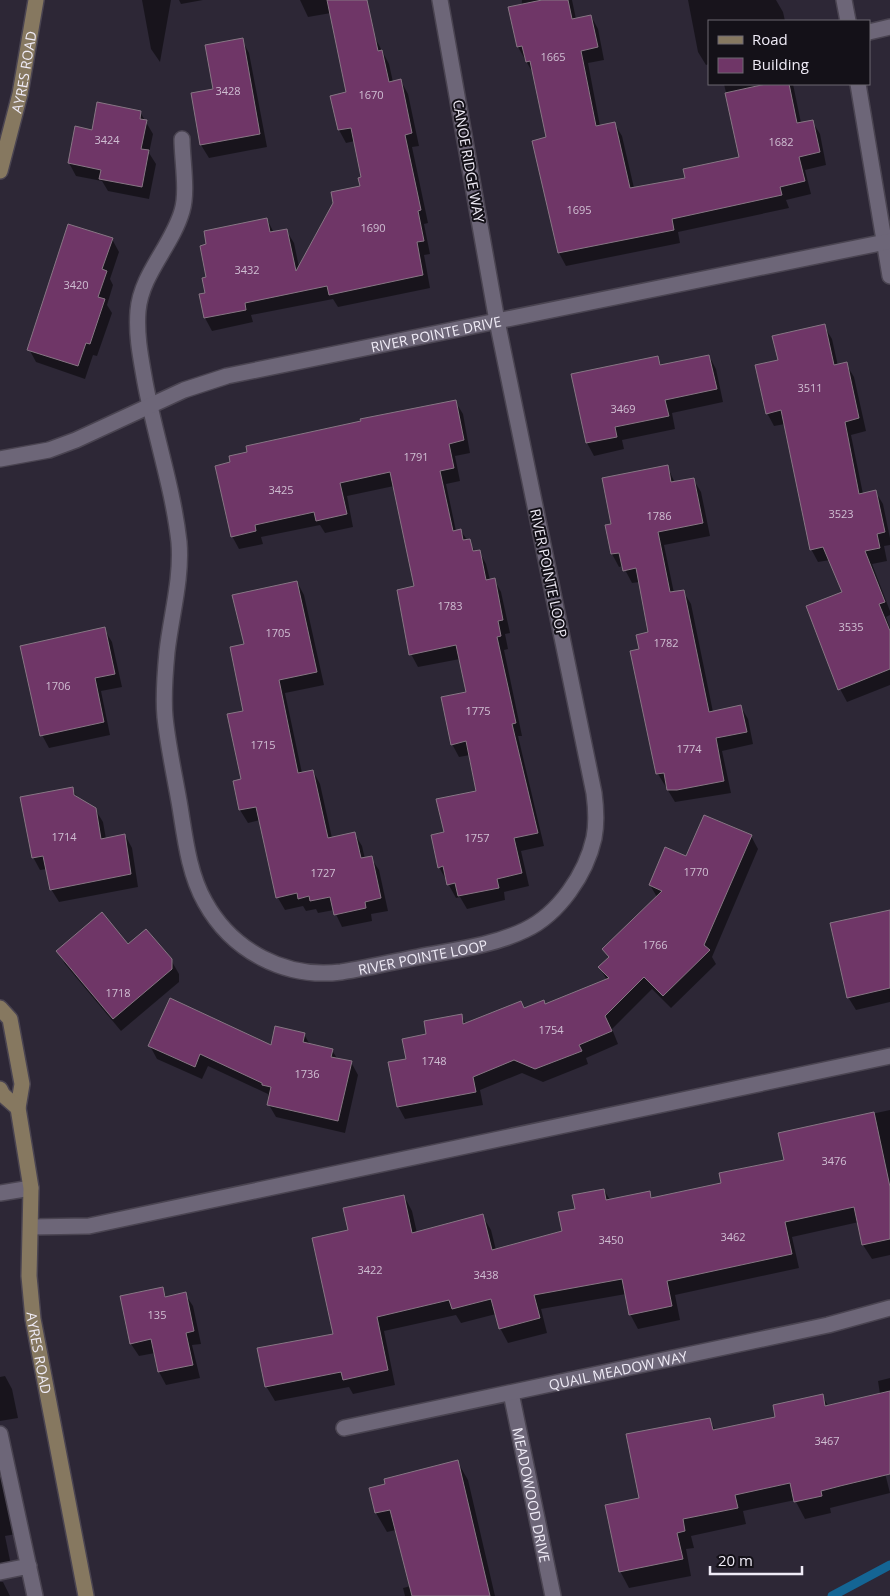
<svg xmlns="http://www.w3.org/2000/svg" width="890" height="1596" viewBox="0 0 890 1596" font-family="'Open Sans',sans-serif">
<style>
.shadow{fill:#0007}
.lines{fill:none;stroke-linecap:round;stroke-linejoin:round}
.stream{stroke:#146594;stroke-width:9}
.building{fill:#6f3667;stroke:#877684}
.lane-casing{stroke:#4a4451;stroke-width:18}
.street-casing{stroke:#4a4451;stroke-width:18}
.secondary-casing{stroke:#4a4451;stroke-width:18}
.lane{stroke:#6d6678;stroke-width:15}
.street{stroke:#6d6678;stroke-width:15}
.secondary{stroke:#867860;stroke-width:15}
.labels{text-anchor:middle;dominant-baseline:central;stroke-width:4;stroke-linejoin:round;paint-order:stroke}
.number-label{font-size:11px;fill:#cfbed2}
.street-label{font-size:14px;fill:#efebf6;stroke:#141118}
</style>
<rect width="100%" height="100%" fill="#2d2736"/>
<path class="shadow" d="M 142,0 L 171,0 L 160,62 L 151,49 Z
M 179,0 L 203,0 L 181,4 Z
M 300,0 L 355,0 L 389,64 L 393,82 L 401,81 L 408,94 L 419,146 L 412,147 L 428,223 L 424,224 L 430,254 L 424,255 L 430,288 L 338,307 L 333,299 L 251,315 L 253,322 L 212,331 L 205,318 L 200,295 L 206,294 L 207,278 L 267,219 L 274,233 L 286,230 L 294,243 L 299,267 L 361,187 L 363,178 L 355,141 L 346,143 L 339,130 L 332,97 L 348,93 L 331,13 L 308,17 Z
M 522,0 L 572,0 L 576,19 L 591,16 L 598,29 L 604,60 L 588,63 L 600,126 L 614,123 L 622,136 L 634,188 L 686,179 L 741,158 L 724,84 L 793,84 L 801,123 L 812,121 L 820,134 L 826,165 L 805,170 L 811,194 L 786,200 L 789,208 L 678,232 L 680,243 L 566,266 L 559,253 L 534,142 L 548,138 L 534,75 L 518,47 Z
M 688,0 L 776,0 L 783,12 L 785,21 L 709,21 L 709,64 L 706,65 L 698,52 Z
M 242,40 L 249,53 L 267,147 L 209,158 L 201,145 L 192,94 L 215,90 Z
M 140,112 L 153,134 L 149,153 L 156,164 L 149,199 L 108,191 L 102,181 L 76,176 L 69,163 L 93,131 Z
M 112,239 L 119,252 L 110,279 L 113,285 L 107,305 L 112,313 L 97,356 L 93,355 L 85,379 L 36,362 L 29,349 Z
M 824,326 L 832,339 L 838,366 L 846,364 L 854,377 L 866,431 L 851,435 L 863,494 L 875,491 L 883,504 L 890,538 L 890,545 L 884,546 L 887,561 L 872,564 L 890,611 L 890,615 L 886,617 L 890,628 L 890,685 L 847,702 L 840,689 L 844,593 L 830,560 L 818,562 L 811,549 L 785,424 L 774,426 L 767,413 L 779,361 Z
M 709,356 L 716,369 L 723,402 L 672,413 L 675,429 L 622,440 L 624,449 L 594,456 L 587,443 L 657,358 L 662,366 Z
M 455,401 L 463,414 L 470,453 L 455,456 L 460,481 L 446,484 L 456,531 L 460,530 L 476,552 L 479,551 L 486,564 L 490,580 L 494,579 L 501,592 L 510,633 L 505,634 L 508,649 L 504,650 L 522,736 L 518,736 L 544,846 L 521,851 L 529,886 L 504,892 L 505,900 L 467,909 L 460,897 L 456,898 L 439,867 L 446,833 L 478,792 L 470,755 L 459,757 L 452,744 L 467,693 L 460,659 L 418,667 L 411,654 L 415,587 L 394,486 L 347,496 L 353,527 L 325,533 L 320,525 L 261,537 L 263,544 L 239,549 L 232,536 Z
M 667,466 L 675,483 L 693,479 L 701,492 L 710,536 L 664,545 L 674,593 L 683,591 L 691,604 L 713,712 L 741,707 L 748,719 L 753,744 L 722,751 L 731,793 L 675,802 L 658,774 L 632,652 L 640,650 L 650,633 L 640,582 L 632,583 L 623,566 L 619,567 L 612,554 L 613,525 Z
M 297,582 L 304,595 L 324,685 L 285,693 L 302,773 L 313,771 L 320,784 L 332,838 L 354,833 L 362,846 L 365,859 L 371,858 L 379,870 L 388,911 L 371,914 L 372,921 L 342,927 L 334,910 L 318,913 L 316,909 L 306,911 L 303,906 L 285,910 L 278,898 L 260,820 L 248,823 L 240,810 L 234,782 L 243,780 L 245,645 Z
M 104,629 L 112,642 L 122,687 L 101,691 L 110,735 L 49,748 L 42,735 Z
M 72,788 L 78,799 L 95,809 L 103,822 L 106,839 L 125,835 L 132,848 L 138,887 L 59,902 L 51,889 L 47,869 L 40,870 L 33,857 Z
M 751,836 L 758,849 L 712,957 L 716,964 L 671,1008 L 652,989 L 612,1029 L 618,1044 L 586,1058 L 588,1064 L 543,1082 L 522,1073 L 480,1090 L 483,1105 L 405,1119 L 398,1106 L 407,1060 L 428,1035 L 461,1016 L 466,1024 L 545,1005 L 607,980 L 600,968 L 609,959 L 604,949 L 657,897 L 650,885 L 687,858 Z
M 890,910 L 890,1002 L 856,1010 L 848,997 Z
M 128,946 L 171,960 L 179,974 L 179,982 L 121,1031 L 65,964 L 58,952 Z
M 304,1034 L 310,1045 L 332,1050 L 338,1060 L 351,1062 L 358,1075 L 345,1133 L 276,1117 L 269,1105 L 268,1094 L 208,1066 L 202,1079 L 157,1059 L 150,1046 L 272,1046 Z
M 890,1110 L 890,1255 L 872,1259 L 863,1245 L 859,1222 L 792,1237 L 799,1268 L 675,1295 L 680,1320 L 638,1329 L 630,1314 L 626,1294 L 541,1309 L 547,1333 L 508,1343 L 500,1328 L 496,1314 L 461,1323 L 456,1315 L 384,1331 L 395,1385 L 353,1394 L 349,1387 L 275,1401 L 266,1386 L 335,1335 L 350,1231 L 404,1196 L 412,1211 L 417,1233 L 482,1215 L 491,1230 L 496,1250 L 564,1232 L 576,1210 L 604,1190 L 610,1200 L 649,1192 L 653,1199 L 722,1184 L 785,1160 L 779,1134 Z
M 162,1289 L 167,1298 L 185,1294 L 193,1306 L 201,1344 L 192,1345 L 200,1378 L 166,1385 L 159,1372 L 155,1353 L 139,1356 L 131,1344 Z
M 5,1376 L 12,1389 L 18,1418 L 0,1421 L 0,1377 Z
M 890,1378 L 890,1467 L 884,1469 L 890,1493 L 830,1508 L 831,1513 L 805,1519 L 795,1500 L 743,1511 L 746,1524 L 691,1536 L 694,1548 L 686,1549 L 691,1576 L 629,1588 L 620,1571 L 640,1499 L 709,1419 L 716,1431 L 777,1418 L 822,1395 L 828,1406 L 880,1394 L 878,1381 Z
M 457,1461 L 468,1480 L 495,1596 L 405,1596 L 403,1588 L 411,1586 L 396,1530 L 387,1532 L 376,1513 L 370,1489 Z
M 0,1471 L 3,1476 L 16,1534 L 5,1536 L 11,1565 L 0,1580 Z
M 0,1582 L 3,1582 L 10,1596 L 0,1596 Z"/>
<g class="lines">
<path class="stream" d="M 832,1596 L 890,1565"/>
</g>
<path class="building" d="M 327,0 L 367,0 L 378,51 L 382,50 L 389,82 L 401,79 L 412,133 L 405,135 L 421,210 L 418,211 L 424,241 L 417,242 L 423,275 L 329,295 L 327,286 L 245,303 L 246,310 L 204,318 L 199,294 L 205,293 L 202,278 L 206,277 L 200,246 L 206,244 L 204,231 L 267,218 L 270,232 L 287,229 L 296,271 L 333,203 L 331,192 L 360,186 L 358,178 L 361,177 L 351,128 L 338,130 L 330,96 L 346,92 Z
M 542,0 L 568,0 L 572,19 L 591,15 L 598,47 L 581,51 L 596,126 L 615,122 L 630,188 L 685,178 L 683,169 L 739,157 L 725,93 L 766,84 L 789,84 L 797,123 L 813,120 L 820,152 L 799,157 L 805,181 L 780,187 L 782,195 L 672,219 L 674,230 L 558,253 L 532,141 L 546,137 L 530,61 L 526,62 L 522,46 L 517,47 L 508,7 Z
M 243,38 L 260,134 L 200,145 L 191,93 L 213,89 L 205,45 Z
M 97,102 L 141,111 L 140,119 L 147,120 L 141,149 L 149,150 L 142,187 L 99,179 L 101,170 L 68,163 L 75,126 L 92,130 Z
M 68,224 L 113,238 L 102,269 L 107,271 L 98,297 L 105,299 L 90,344 L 86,343 L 78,366 L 27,350 Z
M 825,324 L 834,365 L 847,362 L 859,418 L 845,422 L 859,494 L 876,490 L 885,532 L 877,534 L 880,548 L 865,551 L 885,602 L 879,604 L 890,631 L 890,669 L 838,690 L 806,606 L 842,592 L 823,547 L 810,550 L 781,410 L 766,414 L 755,365 L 778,360 L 772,336 Z
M 709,355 L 717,389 L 665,400 L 669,416 L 615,427 L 617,437 L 586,443 L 571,374 L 658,356 L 660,365 Z
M 456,400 L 464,440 L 449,444 L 454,468 L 440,471 L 453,531 L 461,529 L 463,540 L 470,539 L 473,551 L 480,550 L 486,580 L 495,578 L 503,620 L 498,621 L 501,636 L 497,637 L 516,723 L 512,724 L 538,833 L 514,838 L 522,873 L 497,879 L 499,888 L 458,896 L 455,883 L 447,885 L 443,866 L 438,868 L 431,835 L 444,832 L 436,799 L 476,791 L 466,741 L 451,745 L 441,697 L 466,692 L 456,645 L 409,655 L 397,590 L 414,586 L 390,472 L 340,483 L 347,514 L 316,521 L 314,512 L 255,525 L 256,531 L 231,537 L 215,466 L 230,462 L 229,456 L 247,452 L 246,446 L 361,421 L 360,419 Z
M 668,465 L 671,482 L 694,478 L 703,523 L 658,532 L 670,592 L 684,590 L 709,712 L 741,705 L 747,732 L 716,738 L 724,781 L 677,790 L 667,790 L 664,773 L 656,774 L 630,651 L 639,649 L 636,635 L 648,632 L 636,568 L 623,571 L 619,553 L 611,554 L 605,525 L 611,524 L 602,478 Z
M 297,581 L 317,672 L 279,680 L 298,773 L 313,770 L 328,838 L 355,832 L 361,858 L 372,856 L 381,898 L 365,902 L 366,908 L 334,915 L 330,897 L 310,901 L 309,896 L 298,899 L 297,893 L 276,898 L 256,807 L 239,810 L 233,781 L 241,779 L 227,714 L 243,711 L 230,647 L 244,644 L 232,595 Z
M 105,627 L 115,674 L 95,678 L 104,722 L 40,736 L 20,646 Z
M 73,787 L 74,795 L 96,808 L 101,839 L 125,834 L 131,874 L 50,890 L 43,856 L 32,858 L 20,797 Z
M 704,815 L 752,835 L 704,945 L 710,950 L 663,996 L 644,977 L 605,1016 L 612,1031 L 579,1045 L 582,1051 L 535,1069 L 514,1060 L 473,1077 L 476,1092 L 397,1107 L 388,1062 L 406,1059 L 402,1039 L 426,1034 L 424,1021 L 462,1014 L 463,1024 L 521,1001 L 524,1008 L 544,1000 L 545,1004 L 609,978 L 598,967 L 609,957 L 602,949 L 662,891 L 649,885 L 665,847 L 686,856 Z
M 890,910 L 890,988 L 847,998 L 830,923 Z
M 102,912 L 128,944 L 146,929 L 172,959 L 172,969 L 113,1019 L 56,951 Z
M 170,998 L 271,1045 L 275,1026 L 305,1033 L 303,1042 L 333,1049 L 331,1057 L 352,1061 L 338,1121 L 267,1105 L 271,1087 L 262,1085 L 262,1083 L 200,1054 L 195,1067 L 148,1046 Z
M 874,1112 L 890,1187 L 890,1239 L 862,1245 L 854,1207 L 785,1222 L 792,1254 L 667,1281 L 672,1306 L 629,1315 L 622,1279 L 534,1295 L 540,1318 L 499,1329 L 491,1299 L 452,1309 L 449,1300 L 377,1317 L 388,1370 L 343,1380 L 341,1372 L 265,1387 L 257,1348 L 333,1334 L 312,1238 L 348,1230 L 343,1208 L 404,1195 L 412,1233 L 483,1214 L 492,1250 L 562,1231 L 558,1212 L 575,1209 L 572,1195 L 604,1189 L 606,1200 L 650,1191 L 651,1198 L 721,1183 L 719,1173 L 784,1160 L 778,1133 Z
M 163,1287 L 165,1297 L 186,1292 L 194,1331 L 186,1333 L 193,1365 L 158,1372 L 151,1339 L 130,1344 L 120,1296 Z
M 890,1391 L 890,1474 L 840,1486 L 821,1491 L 822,1496 L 794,1502 L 790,1483 L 735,1495 L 738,1508 L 683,1519 L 685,1531 L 677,1533 L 683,1559 L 619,1572 L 605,1505 L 639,1498 L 626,1434 L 710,1418 L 713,1430 L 775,1417 L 773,1405 L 823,1394 L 825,1406 Z
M 458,1460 L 490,1596 L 412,1596 L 390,1510 L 375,1513 L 369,1488 L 385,1484 L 384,1479 Z"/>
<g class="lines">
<defs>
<path id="lane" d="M 0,1434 L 35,1596
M 0,1572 L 29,1566"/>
<g id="street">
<path d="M 844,0 L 848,21"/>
<path d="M 869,32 L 890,27"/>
<path d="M 858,84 L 890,276"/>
<path id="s1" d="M 182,139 C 182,159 188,192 182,211 C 172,246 141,274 138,311 C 136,336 141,359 145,382 C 155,436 173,488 179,542 C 182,579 171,616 167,652 C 165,673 163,696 165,717 C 168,747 175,777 180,807 C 185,838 189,874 205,902 C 232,951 285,979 341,972 C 367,968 393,962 418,957 C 454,950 492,946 525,930 C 559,914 586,874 594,838 C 597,823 596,808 594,793 L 497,321 L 440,0"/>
<path id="s2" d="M 0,459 L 49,450 L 76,440 L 184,390 L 227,376 L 890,241"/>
<path d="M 0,1193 L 31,1188"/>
<path d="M 31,1227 L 89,1226 L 890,1056"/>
<path id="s3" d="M 511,1393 L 553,1596"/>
<path id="s4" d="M 344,1428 L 828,1325 L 890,1308"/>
</g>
<g id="secondary">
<path id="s5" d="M 0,171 L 20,94 L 36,0"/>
<path id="s6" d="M 0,1008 L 10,1019 L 22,1084 L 18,1108 L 31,1188 L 29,1276 L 33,1319 L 86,1596"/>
<path d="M 0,1089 L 3,1095 L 18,1108"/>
</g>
</defs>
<use href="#lane" class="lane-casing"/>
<use href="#street" class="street-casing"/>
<use href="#secondary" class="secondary-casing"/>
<use href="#lane" class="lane"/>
<use href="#street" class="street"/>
<use href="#secondary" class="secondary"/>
</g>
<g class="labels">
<g class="number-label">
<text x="553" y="56">1665</text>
<text x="228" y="90">3428</text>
<text x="371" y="94">1670</text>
<text x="107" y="139">3424</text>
<text x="781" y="141">1682</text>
<text x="579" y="209">1695</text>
<text x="373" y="227">1690</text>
<text x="247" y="269">3432</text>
<text x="76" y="284">3420</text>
<text x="810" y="387">3511</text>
<text x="623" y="408">3469</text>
<text x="416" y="456">1791</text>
<text x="281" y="489">3425</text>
<text x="841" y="513">3523</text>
<text x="659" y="515">1786</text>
<text x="450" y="605">1783</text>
<text x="851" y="626">3535</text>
<text x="278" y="632">1705</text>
<text x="666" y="642">1782</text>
<text x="58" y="685">1706</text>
<text x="478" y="710">1775</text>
<text x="263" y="744">1715</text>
<text x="689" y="748">1774</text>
<text x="64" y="836">1714</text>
<text x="477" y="837">1757</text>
<text x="696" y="871">1770</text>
<text x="323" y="872">1727</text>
<text x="655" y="944">1766</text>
<text x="118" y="992">1718</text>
<text x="551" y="1029">1754</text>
<text x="434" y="1060">1748</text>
<text x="307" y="1073">1736</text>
<text x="834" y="1160">3476</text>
<text x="733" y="1236">3462</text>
<text x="611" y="1239">3450</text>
<text x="370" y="1269">3422</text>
<text x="486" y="1274">3438</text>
<text x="157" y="1314">135</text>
<text x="827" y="1440">3467</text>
</g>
<g class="street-label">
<text stroke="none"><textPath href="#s5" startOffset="102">AYRES ROAD</textPath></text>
<text transform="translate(469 161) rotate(80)">CANOE RIDGE WAY</text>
<text stroke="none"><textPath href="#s2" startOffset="456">RIVER POINTE DRIVE</textPath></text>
<text transform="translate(549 573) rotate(78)">RIVER POINTE LOOP</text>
<text stroke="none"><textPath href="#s1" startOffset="1029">RIVER POINTE LOOP</textPath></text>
<text stroke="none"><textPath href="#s6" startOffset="352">AYRES ROAD</textPath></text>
<text stroke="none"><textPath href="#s4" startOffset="280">QUAIL MEADOW WAY</textPath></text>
<text stroke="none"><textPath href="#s3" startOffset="104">MEADOWOOD DRIVE</textPath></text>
</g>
</g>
<rect x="708" y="20" width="162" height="65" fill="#141118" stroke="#6c6871"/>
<rect x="718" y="36" width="25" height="8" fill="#867860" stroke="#6c6871"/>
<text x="752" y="45" font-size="15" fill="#efebf6">Road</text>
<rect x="718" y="58" width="25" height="15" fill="#6f3667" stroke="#6c6871"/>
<text x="752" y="70" font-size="15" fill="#efebf6">Building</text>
<path d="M710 1566v8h92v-8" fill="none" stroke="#efebf6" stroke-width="2.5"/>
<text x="718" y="1566" font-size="15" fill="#efebf6" stroke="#141118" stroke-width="4" paint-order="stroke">20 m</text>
</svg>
